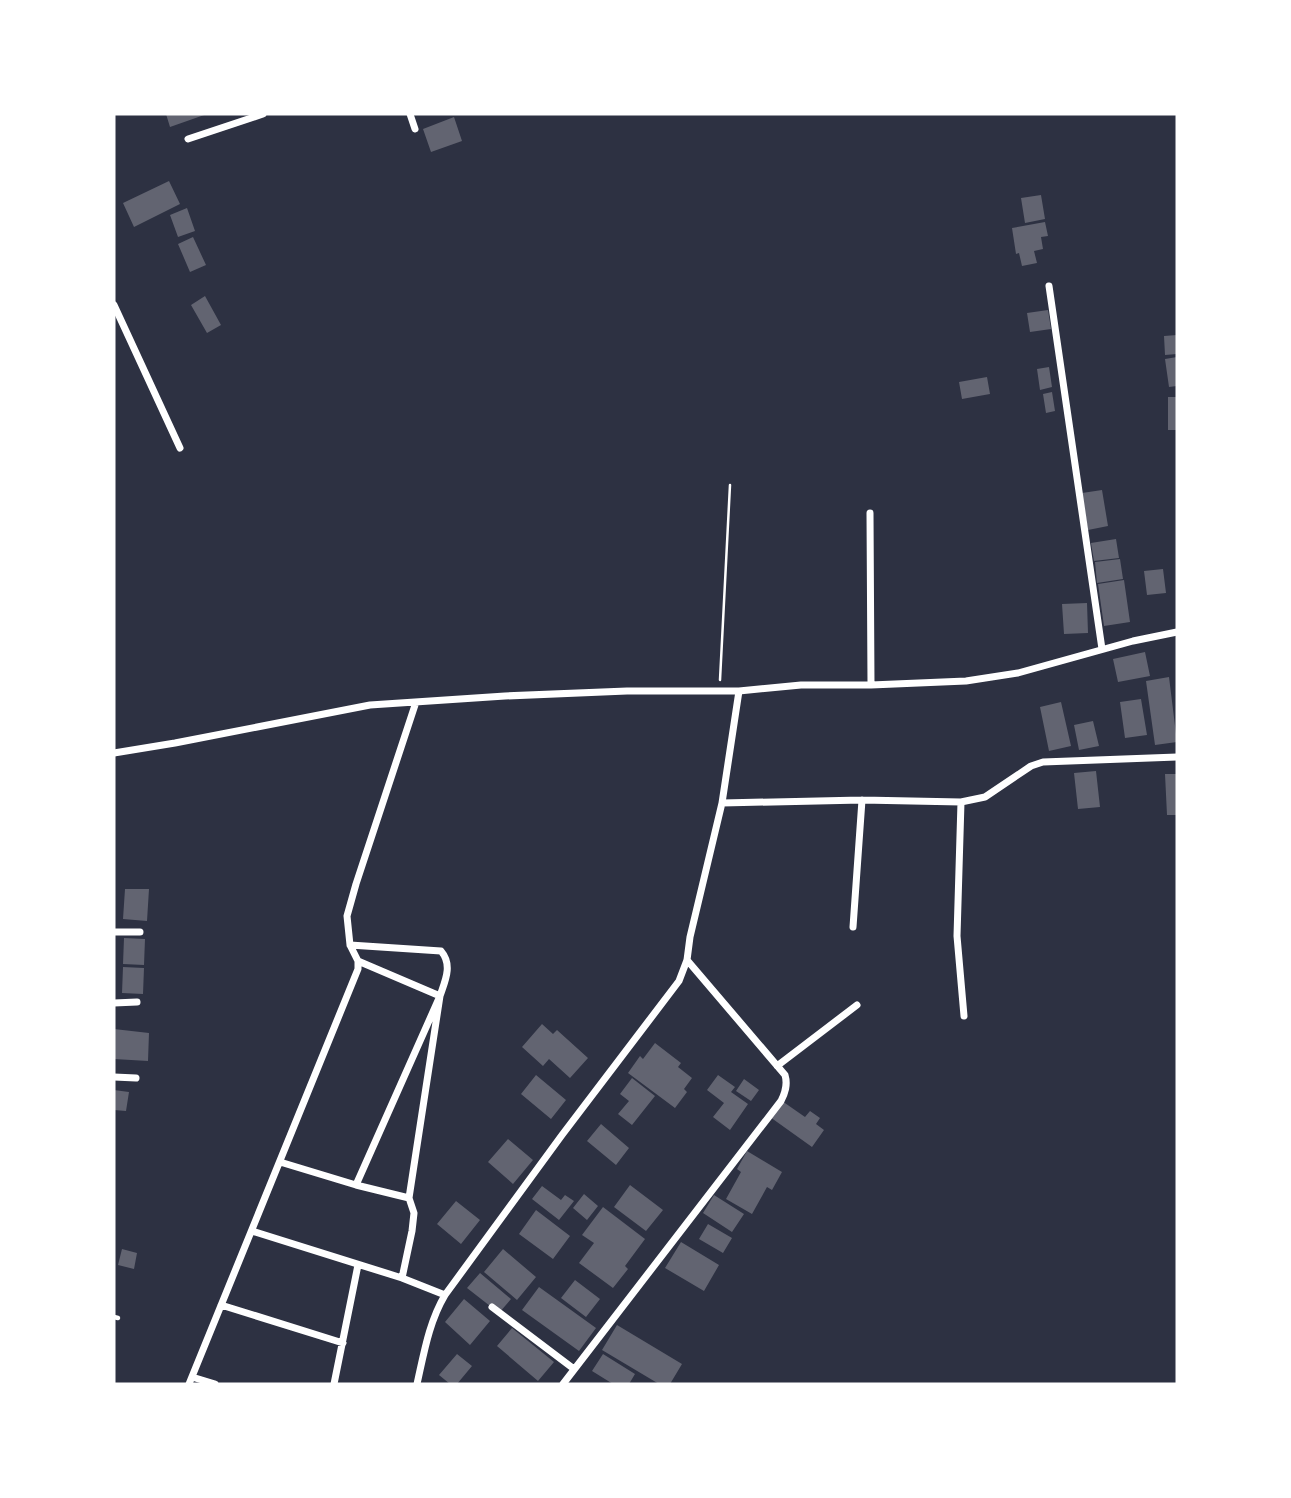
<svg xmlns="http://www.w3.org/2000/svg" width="1291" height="1498" viewBox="0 0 1291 1498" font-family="'Nunito Sans',sans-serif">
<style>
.building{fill:#626471}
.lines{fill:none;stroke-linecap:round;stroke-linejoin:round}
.path{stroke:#fff;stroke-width:2.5}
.service{stroke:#fff;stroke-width:4.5}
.minor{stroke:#fff;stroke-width:7}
</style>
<rect width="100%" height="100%" fill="#2d3142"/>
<path class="building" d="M 166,114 L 207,114 L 170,127 Z
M 454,117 L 462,141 L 431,152 L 423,129 Z
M 169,181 L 180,204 L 134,227 L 123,203 Z
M 1041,195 L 1045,219 L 1025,223 L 1021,198 Z
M 187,208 L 195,231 L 178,237 L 170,215 Z
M 1045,222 L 1048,236 L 1041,237 L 1043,249 L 1034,251 L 1037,263 L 1022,266 L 1019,253 L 1016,254 L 1012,228 Z
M 193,237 L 206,265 L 190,272 L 178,244 Z
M 205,296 L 221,325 L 207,333 L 191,305 Z
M 1048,310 L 1051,329 L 1030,332 L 1027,313 Z
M 1177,335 L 1177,354 L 1165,355 L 1164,336 Z
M 1177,357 L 1177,386 L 1169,387 L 1165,359 Z
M 1049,367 L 1052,387 L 1040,390 L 1037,369 Z
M 987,377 L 990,394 L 962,399 L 959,382 Z
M 1052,392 L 1055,411 L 1046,413 L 1043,394 Z
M 1168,397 L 1177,397 L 1177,430 L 1168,430 Z
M 1102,490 L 1108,526 L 1088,530 L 1082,493 Z
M 1116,539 L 1119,558 L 1094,561 L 1091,543 Z
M 1120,559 L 1123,579 L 1097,583 L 1095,562 Z
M 1163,569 L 1166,593 L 1147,595 L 1144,571 Z
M 1124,580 L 1130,622 L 1104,626 L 1098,584 Z
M 1087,603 L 1088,633 L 1064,634 L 1062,604 Z
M 1145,652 L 1150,676 L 1118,682 L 1113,659 Z
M 1169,677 L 1177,742 L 1155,745 L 1146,681 Z
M 1141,699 L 1147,735 L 1125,738 L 1120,702 Z
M 1061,702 L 1071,746 L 1049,751 L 1040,707 Z
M 1093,721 L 1099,746 L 1079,750 L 1074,725 Z
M 1096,771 L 1100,807 L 1078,809 L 1074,773 Z
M 1165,774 L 1177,774 L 1177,815 L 1167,815 Z
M 125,889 L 149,889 L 147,921 L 123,919 Z
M 124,938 L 145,939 L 144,965 L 123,964 Z
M 123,967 L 144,968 L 143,994 L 122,993 Z
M 542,1024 L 553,1034 L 557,1030 L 588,1058 L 570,1078 L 549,1059 L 543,1066 L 522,1047 Z
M 114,1029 L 149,1033 L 148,1061 L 114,1059 Z
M 655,1043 L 681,1063 L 678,1067 L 692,1078 L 684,1089 L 687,1092 L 675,1108 L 628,1073 L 640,1056 L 643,1059 Z
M 536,1075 L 566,1100 L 551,1119 L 521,1094 Z
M 718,1075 L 735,1087 L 731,1092 L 748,1104 L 730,1130 L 713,1117 L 724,1103 L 707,1090 Z
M 632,1078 L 655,1096 L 632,1125 L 618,1114 L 629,1101 L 620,1094 Z
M 744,1079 L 759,1090 L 751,1101 L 736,1091 Z
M 114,1090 L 129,1092 L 126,1111 L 114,1110 Z
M 782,1101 L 805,1117 L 810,1111 L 820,1118 L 816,1124 L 824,1130 L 812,1147 L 770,1117 Z
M 601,1124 L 629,1148 L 616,1165 L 587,1141 Z
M 508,1139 L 533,1160 L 513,1184 L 488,1162 Z
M 747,1151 L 782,1172 L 772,1190 L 767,1187 L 752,1214 L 726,1199 L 741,1172 L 737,1169 Z
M 630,1185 L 663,1210 L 646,1231 L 614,1207 Z
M 542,1186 L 561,1200 L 565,1195 L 574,1201 L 559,1220 L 532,1199 Z
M 584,1194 L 598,1206 L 587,1220 L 573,1208 Z
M 714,1195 L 744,1214 L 732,1232 L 703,1213 Z
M 456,1201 L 480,1220 L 461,1244 L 437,1224 Z
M 603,1207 L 645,1239 L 625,1266 L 628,1269 L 613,1288 L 579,1263 L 594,1243 L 582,1235 Z
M 536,1210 L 570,1236 L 553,1259 L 519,1234 Z
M 708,1224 L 732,1238 L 723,1253 L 699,1239 Z
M 681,1242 L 719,1265 L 704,1291 L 665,1268 Z
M 122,1249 L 137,1253 L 134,1269 L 118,1265 Z
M 503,1249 L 536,1277 L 517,1300 L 484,1272 Z
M 480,1273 L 511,1299 L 499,1313 L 467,1288 Z
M 575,1280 L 600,1299 L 586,1317 L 561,1298 Z
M 539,1287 L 596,1328 L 579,1351 L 522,1310 Z
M 464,1299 L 490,1321 L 470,1345 L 445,1322 Z
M 617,1325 L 682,1364 L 670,1384 L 659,1384 L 602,1350 Z
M 512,1328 L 554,1362 L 538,1381 L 497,1346 Z
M 457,1354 L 472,1366 L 457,1384 L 450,1384 L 439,1375 Z
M 603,1354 L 635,1374 L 629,1384 L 613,1384 L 592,1371 Z"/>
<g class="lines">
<path class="path" d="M 720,680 L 730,485"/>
<path class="service" d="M 114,1317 L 118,1318"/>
<path class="minor" d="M 410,114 L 415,129
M 188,139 L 263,114
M 1049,286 L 1102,649
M 114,305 L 180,448
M 870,513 L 871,685
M 114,753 L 175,743 L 370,705 L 505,696 L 627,691 L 739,691 L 801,685 L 871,685 L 966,681 L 1018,673 L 1133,641 L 1177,632
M 961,802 L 957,936 L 964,1016
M 722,803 L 862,800 L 961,802 L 985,797 L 1031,766 L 1043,762 L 1177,757
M 853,927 L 862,800
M 114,932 L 140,932
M 350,945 L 441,951 C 453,965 445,981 440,996 L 409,1198 L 414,1213 L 412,1231 L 402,1278
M 114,1003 L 137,1002
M 777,1066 L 857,1005
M 114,1077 L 136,1078
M 280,1162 L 356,1185 L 409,1198
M 356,1185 L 440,996 L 358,961
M 252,1231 L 402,1278 L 445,1295
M 221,1305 L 343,1343
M 492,1307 L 574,1369
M 192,1377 L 215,1384
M 189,1384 L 358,969 L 358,961 L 350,945 L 347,916 L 356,884 L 416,702
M 334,1384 L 358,1265
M 417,1384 C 424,1353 429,1322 445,1295 L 562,1135 L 679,981 L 687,960 L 690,937 L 722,803 L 739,691
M 563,1384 L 781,1101 C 785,1093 788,1085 785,1075 L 687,960"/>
</g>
<rect width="1291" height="1498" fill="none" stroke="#ffffff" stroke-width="231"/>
</svg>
